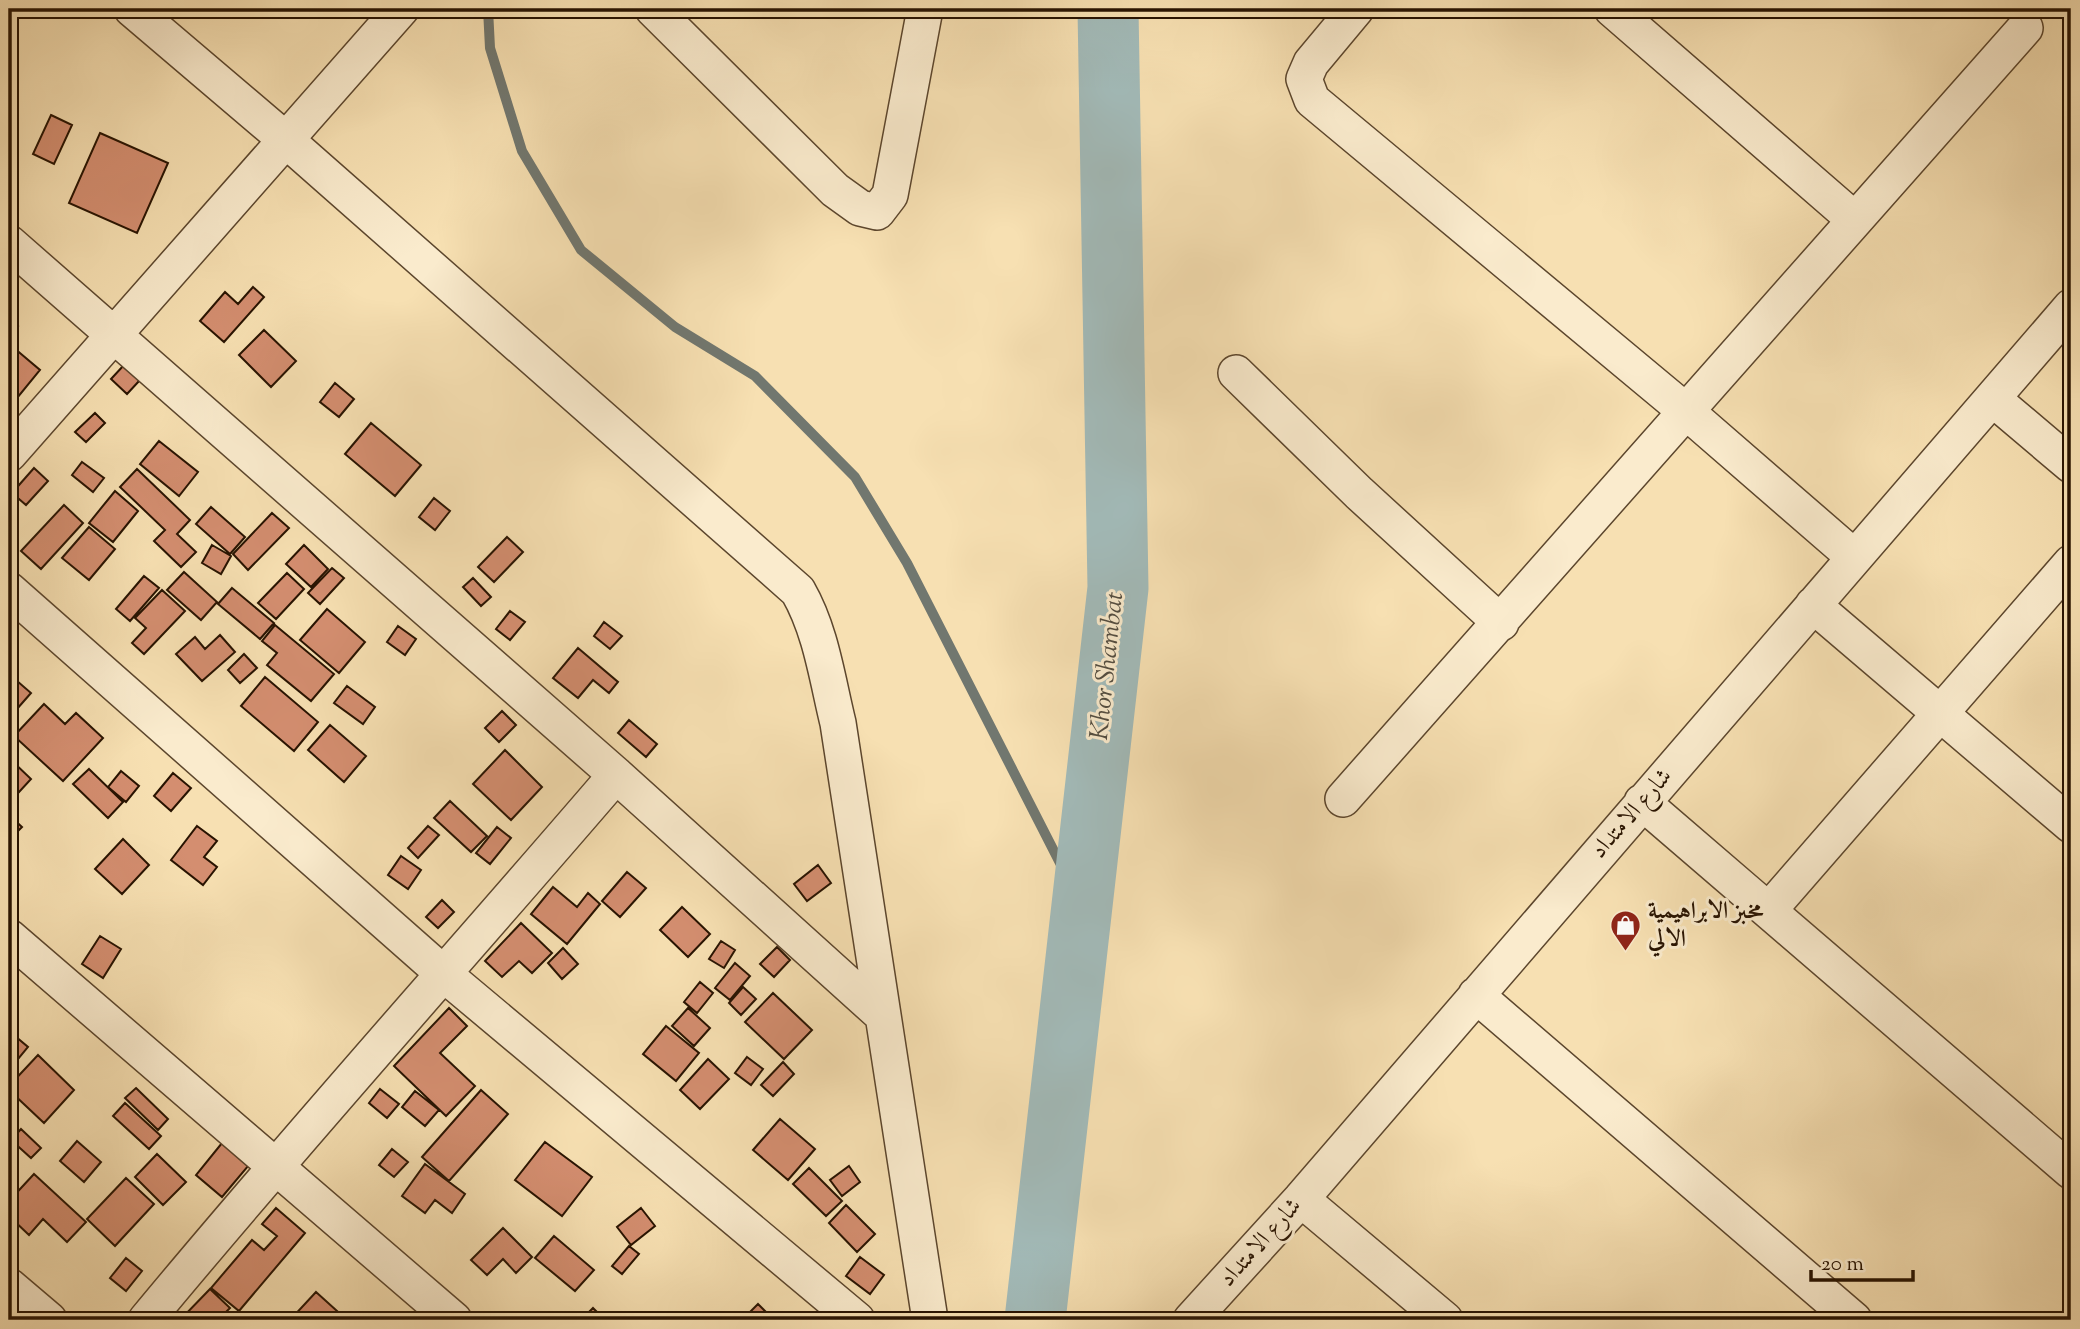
<svg xmlns="http://www.w3.org/2000/svg" width="2080" height="1329" viewBox="0 0 2080 1329" font-family="'Sorts Mill Goudy',Amiri,serif">
<style>
.lines{fill:none;stroke-linecap:round;stroke-linejoin:round}
.stream{stroke:#71776f;stroke-width:10}
.river{stroke:#a2bab8;stroke-width:61}
.building{fill:#d48e70;stroke:#281301;stroke-width:2}
.minor-casing{stroke:#5c462d;stroke-width:38}
.minor{stroke:#faebcd;stroke-width:35}
.labels{text-anchor:middle;dominant-baseline:central;stroke-width:6;stroke-linejoin:round;paint-order:stroke}
.street-label{font-size:24px;fill:#281301;stroke:#faebcd}
.poi-label{font-size:24px;font-weight:bold;fill:#281301;stroke:#faebcd;text-anchor:start}
.water-label{font-size:26px;font-style:italic;fill:#534d41;stroke:#faebcd}
</style>
<rect width="100%" height="100%" fill="#f7e0b2"/>
<filter id="stains"><feTurbulence type="fractalNoise" baseFrequency=".00286" numOctaves="4"/><feColorMatrix values="0 0 0 0 .2 0 0 0 0 .09 0 0 0 0 .02 0 0 0 .5 -.17"/></filter>
<radialGradient id="worn" r=".72"><stop offset=".6" stop-color="#630" stop-opacity="0"/><stop offset="1" stop-color="#630" stop-opacity=".3"/></radialGradient>
<g class="lines">
<path class="stream" d="M 488,9 L 490,48 L 522,151 L 581,250 L 675,327 L 755,376 L 855,477 L 907,563 L 1082,906"/>
<path class="river" d="M 1035,1320 L 1118,588 L 1108,9"/>
</g>
<path class="building" d="M 51,115 L 72,125 L 54,164 L 33,154 Z
M 100,133 L 168,163 L 137,233 L 69,203 Z
M 253,287 L 264,297 L 224,342 L 200,321 L 225,292 L 238,304 Z
M 9,318 L 18,326 L 9,337 Z
M 264,330 L 296,361 L 271,387 L 239,355 Z
M 14,348 L 40,370 L 13,403 L 9,399 L 9,354 Z
M 124,365 L 140,380 L 127,394 L 111,379 Z
M 335,383 L 354,399 L 339,417 L 320,402 Z
M 95,413 L 105,423 L 86,442 L 75,432 Z
M 371,423 L 421,465 L 395,496 L 345,454 Z
M 159,441 L 198,472 L 179,496 L 140,464 Z
M 82,462 L 104,478 L 93,492 L 72,475 Z
M 34,468 L 48,481 L 26,505 L 12,493 Z
M 137,469 L 190,520 L 177,534 L 196,552 L 181,567 L 154,541 L 165,530 L 120,487 Z
M 115,491 L 138,511 L 113,542 L 89,523 Z
M 434,498 L 450,511 L 435,530 L 419,517 Z
M 64,505 L 83,523 L 41,569 L 21,551 Z
M 211,507 L 245,537 L 230,554 L 196,524 Z
M 272,513 L 289,528 L 248,570 L 233,554 Z
M 89,527 L 115,549 L 89,580 L 62,558 Z
M 507,537 L 523,552 L 494,582 L 478,567 Z
M 212,545 L 231,556 L 221,574 L 202,563 Z
M 304,545 L 328,569 L 311,587 L 286,564 Z
M 332,568 L 344,578 L 320,604 L 308,593 Z
M 184,572 L 217,602 L 201,620 L 167,590 Z
M 287,573 L 304,589 L 276,619 L 258,603 Z
M 144,576 L 159,588 L 130,621 L 116,609 Z
M 473,578 L 491,597 L 481,606 L 463,587 Z
M 232,588 L 274,623 L 260,639 L 218,604 Z
M 162,590 L 185,611 L 144,654 L 132,643 L 146,628 L 135,618 Z
M 327,609 L 365,642 L 339,673 L 300,640 Z
M 510,611 L 525,622 L 510,640 L 496,629 Z
M 604,622 L 622,636 L 610,649 L 594,636 Z
M 275,625 L 334,674 L 311,701 L 267,665 L 277,653 L 262,641 Z
M 398,626 L 416,639 L 405,655 L 387,642 Z
M 220,635 L 235,652 L 202,681 L 176,654 L 195,637 L 205,649 Z
M 578,648 L 618,682 L 609,693 L 593,680 L 578,698 L 553,678 Z
M 244,654 L 257,668 L 240,683 L 228,670 Z
M 9,674 L 31,693 L 9,718 Z
M 265,677 L 318,722 L 294,751 L 241,706 Z
M 347,686 L 375,707 L 363,724 L 334,703 Z
M 44,704 L 65,724 L 76,713 L 103,738 L 63,781 L 14,736 Z
M 502,711 L 516,725 L 499,742 L 485,728 Z
M 629,720 L 657,744 L 646,757 L 618,733 Z
M 330,725 L 366,756 L 344,782 L 308,750 Z
M 505,750 L 542,787 L 511,820 L 473,784 Z
M 9,758 L 31,779 L 9,803 Z
M 89,769 L 123,802 L 108,818 L 73,784 Z
M 121,771 L 139,786 L 126,802 L 108,787 Z
M 173,773 L 191,788 L 171,811 L 154,796 Z
M 450,801 L 487,836 L 471,852 L 434,818 Z
M 9,815 L 22,827 L 9,840 Z
M 197,826 L 217,841 L 204,857 L 217,867 L 203,885 L 171,860 Z
M 428,826 L 439,835 L 418,858 L 408,848 Z
M 497,827 L 511,838 L 490,864 L 476,853 Z
M 123,839 L 149,865 L 122,894 L 95,869 Z
M 401,856 L 421,870 L 408,889 L 388,875 Z
M 818,865 L 831,883 L 807,901 L 794,884 Z
M 627,872 L 646,888 L 620,917 L 602,901 Z
M 553,887 L 577,907 L 588,893 L 600,904 L 567,944 L 531,914 Z
M 442,900 L 454,912 L 438,928 L 426,917 Z
M 682,907 L 710,934 L 688,957 L 660,930 Z
M 521,923 L 552,953 L 532,973 L 519,961 L 502,977 L 485,961 Z
M 100,936 L 121,949 L 103,978 L 82,964 Z
M 721,941 L 735,950 L 724,968 L 709,959 Z
M 777,947 L 790,960 L 774,977 L 760,964 Z
M 563,948 L 578,964 L 562,979 L 548,963 Z
M 735,963 L 750,976 L 730,1000 L 715,988 Z
M 700,982 L 713,993 L 697,1013 L 684,1002 Z
M 743,987 L 756,999 L 741,1015 L 729,1003 Z
M 773,993 L 812,1030 L 784,1059 L 745,1022 Z
M 449,1008 L 467,1026 L 440,1053 L 475,1086 L 446,1116 L 394,1066 Z
M 688,1008 L 710,1028 L 694,1046 L 672,1026 Z
M 666,1026 L 699,1053 L 676,1081 L 643,1054 Z
M 9,1031 L 28,1047 L 9,1070 Z
M 38,1055 L 74,1090 L 44,1123 L 9,1090 L 9,1086 Z
M 747,1057 L 763,1069 L 751,1085 L 735,1073 Z
M 708,1059 L 729,1079 L 700,1109 L 680,1090 Z
M 783,1062 L 794,1074 L 773,1096 L 761,1085 Z
M 136,1088 L 168,1119 L 158,1130 L 125,1098 Z
M 380,1089 L 399,1104 L 387,1118 L 369,1103 Z
M 481,1090 L 508,1114 L 449,1181 L 422,1157 Z
M 415,1091 L 439,1110 L 425,1126 L 402,1107 Z
M 125,1103 L 161,1136 L 149,1149 L 113,1116 Z
M 780,1119 L 815,1149 L 788,1180 L 753,1150 Z
M 21,1129 L 41,1148 L 31,1158 L 11,1140 Z
M 77,1141 L 101,1162 L 84,1182 L 60,1161 Z
M 545,1142 L 592,1177 L 562,1216 L 515,1180 Z
M 222,1143 L 249,1165 L 222,1197 L 196,1175 Z
M 392,1149 L 408,1162 L 394,1177 L 379,1165 Z
M 157,1154 L 186,1182 L 163,1205 L 135,1177 Z
M 425,1164 L 465,1194 L 452,1213 L 435,1200 L 425,1213 L 402,1196 Z
M 849,1166 L 860,1182 L 842,1196 L 830,1180 Z
M 809,1168 L 842,1201 L 826,1216 L 793,1184 Z
M 34,1174 L 86,1222 L 67,1242 L 43,1219 L 29,1235 L 9,1216 L 9,1201 Z
M 126,1178 L 154,1204 L 115,1246 L 87,1219 Z
M 846,1205 L 875,1234 L 857,1252 L 829,1223 Z
M 276,1208 L 305,1233 L 239,1311 L 211,1288 L 252,1240 L 264,1250 L 277,1236 L 262,1224 Z
M 641,1208 L 655,1226 L 631,1245 L 617,1227 Z
M 503,1228 L 532,1257 L 516,1273 L 503,1259 L 487,1275 L 471,1260 Z
M 554,1236 L 594,1270 L 575,1291 L 535,1258 Z
M 629,1246 L 639,1254 L 622,1274 L 612,1266 Z
M 860,1257 L 884,1275 L 870,1294 L 846,1276 Z
M 126,1258 L 142,1271 L 126,1291 L 110,1278 Z
M 210,1289 L 230,1308 L 218,1320 L 180,1320 Z
M 316,1292 L 347,1320 L 290,1320 Z
M 758,1304 L 770,1316 L 766,1320 L 742,1320 Z
M 593,1308 L 603,1318 L 581,1320 Z"/>
<g class="lines">
<defs>
<path id="minor" d="M 132,9 L 286,140 L 798,591 C 821,631 827,678 838,723 L 930,1320
M 653,9 L 835,190 L 860,208 L 877,212 L 890,195 L 925,9
M 1356,9 L 1311,63 L 1304,79 L 1312,100 L 1688,413 L 1854,557
M 1612,9 L 1855,220
M 9,243 L 616,775 L 881,1014
M 1236,373 L 1359,493 L 1501,623
M 1993,399 L 2071,465
M 9,454 L 401,9
M 9,590 L 445,975 L 857,1320
M 1813,605 L 2071,825
M 1343,799 L 2025,28
M 1642,802 L 2071,1171
M 1769,910 L 2071,563
M 9,937 L 454,1320
M 1476,995 L 1854,1320
M 1301,1199 L 1445,1320
M 9,1286 L 49,1320
M 146,1320 C 299,1135 460,957 616,775
M 1191,1320 L 1301,1199 L 2071,307"/>
</defs>
<use href="#minor" class="minor-casing"/>
<use href="#minor" class="minor"/>
</g>
<defs>
<symbol id="shop-pin" viewBox="-11 -11 22 30"><path d="M0 17L-7.5 6A9.5 9.5 0 1 1 7.5 6Z" fill="#8f2418" stroke="#faebcd"/><path d="M-5-2.5h2.3a2.7 3.5 0 0 1 5.4 0H5L5.5 6h-11ZM-1.5-2.5h3a1.5 2.3 0 0 0-3 0Z" fill="#fff"/></symbol>
</defs>
<g fill-rule="evenodd">
<use href="#shop-pin" x="1608" y="908" width="35" height="47"/>
</g>
<g class="labels">
<g class="street-label">
<text transform="translate(1632 814) rotate(-49)">شارع الامتداد</text>
<text transform="translate(1261 1243) rotate(-48)">شارع الامتداد</text>
</g>
<g class="poi-label">
<text x="1648" y="912">مخبز الابراهيمية<tspan x="1648" dy="28">الالي</tspan></text>
</g>
<g class="water-label">
<text transform="translate(1108 666) rotate(-84)">Khor Shambat</text>
</g>
</g>
<rect width="2080" height="1329" fill="none" stroke="#f7e0b2" stroke-width="35"/>
<rect x="10" y="10" width="2059" height="1308" fill="none" stroke="#281301" stroke-width="3.5"/>
<rect x="18" y="18" width="2045" height="1294" fill="none" stroke="#281301" stroke-width="2"/>
<path d="M1811 1270v10h102v-10" fill="none" stroke="#281301" stroke-width="3.5"/>
<text x="1821" y="1270" font-size="21" fill="#281301" stroke="#faebcd" stroke-width="5" paint-order="stroke">20 m</text>
<rect width="100%" height="100%" filter="url(#stains)"/>
<rect width="100%" height="100%" fill="url(#worn)"/>
</svg>
